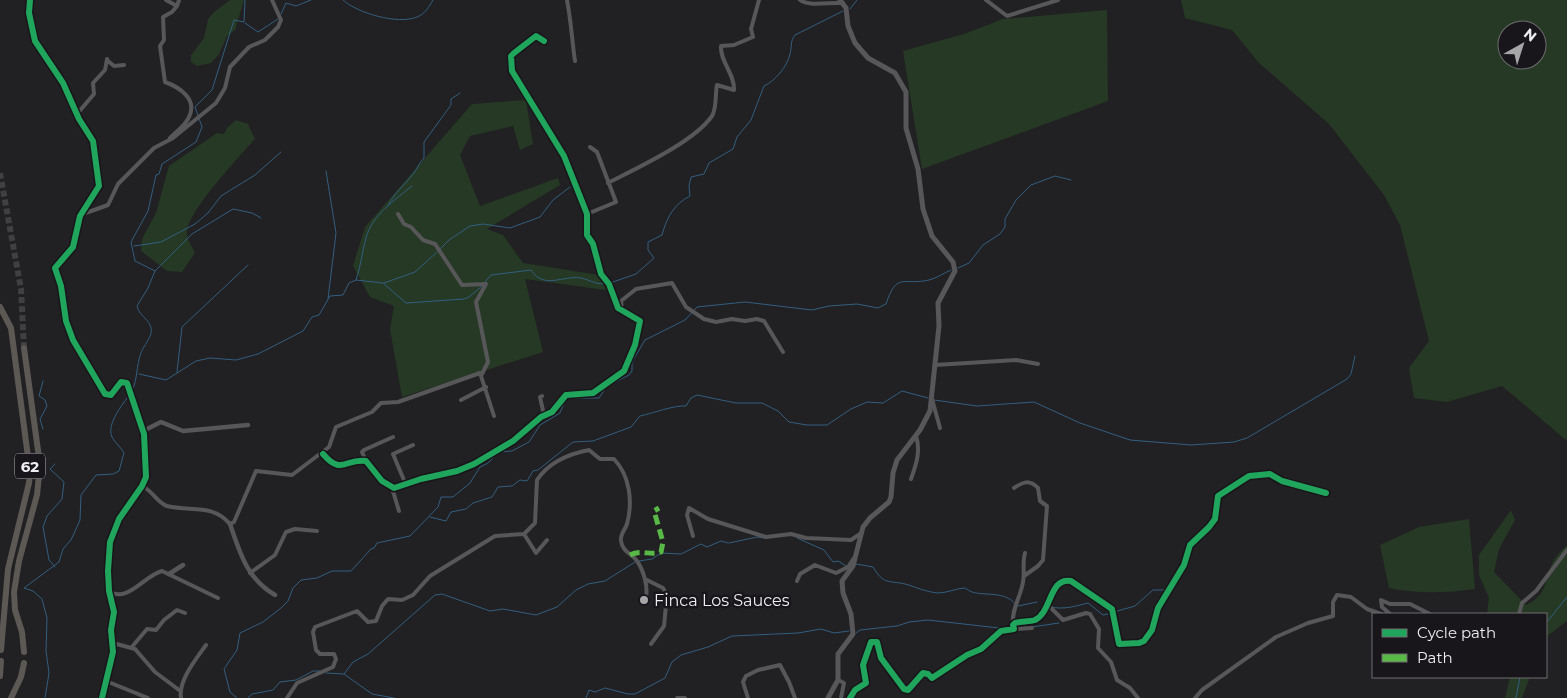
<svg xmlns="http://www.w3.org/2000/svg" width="1567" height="698" viewBox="0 0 1567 698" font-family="Montserrat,sans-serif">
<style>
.green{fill:#263924;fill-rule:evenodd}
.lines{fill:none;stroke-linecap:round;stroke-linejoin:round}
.stream{stroke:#325f80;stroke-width:1}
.trunk-tunnel{stroke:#403f42;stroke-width:6;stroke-dasharray:6 3;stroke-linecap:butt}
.minor{stroke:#575658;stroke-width:4}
.tertiary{stroke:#575658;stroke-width:4.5}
.secondary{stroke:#575658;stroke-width:5}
.trunk{stroke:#5c5853;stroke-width:6}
.quiet{stroke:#58b947;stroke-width:5;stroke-dasharray:10 5;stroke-linecap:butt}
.cycleway-casing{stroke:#18161a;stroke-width:9}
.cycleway{stroke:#20a55d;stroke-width:6}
.poi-dot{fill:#a6a5a8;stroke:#18161a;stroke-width:2}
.labels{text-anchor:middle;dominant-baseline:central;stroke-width:5;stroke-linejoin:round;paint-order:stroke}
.shield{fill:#18161a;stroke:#aeacb0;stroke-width:1}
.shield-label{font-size:15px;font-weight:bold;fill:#eeedf0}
.poi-label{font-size:16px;fill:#eeedf0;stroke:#18161a;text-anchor:start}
</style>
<rect width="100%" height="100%" fill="#212023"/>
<path class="green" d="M 230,0 L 244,0 L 235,30 L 227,36 L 219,54 L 211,63 L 197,66 L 191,62 L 191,55 L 204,38 L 208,19 L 214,12 Z
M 1181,0 L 1567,0 L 1567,441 L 1502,386 L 1447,402 L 1414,398 L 1409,368 L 1429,341 L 1400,225 L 1384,195 L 1329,124 L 1259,63 L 1232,30 L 1185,18 ZM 1507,30 L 1537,30 L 1537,60 L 1507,60 Z
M 1107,10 L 1108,101 L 922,169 L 903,51 L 964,34 L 1003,19 Z
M 526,100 L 533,144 L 520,150 L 513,126 L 470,136 L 460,155 L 480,206 L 558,178 L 560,185 L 487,229 L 503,235 L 523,263 L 599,275 L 606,290 L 525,279 L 543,352 L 402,397 L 390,329 L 394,306 L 370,297 L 353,266 L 365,227 L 472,104 Z
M 236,120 L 248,124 L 255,139 C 241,155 183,216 187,235 C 188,241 193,248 195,253 L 182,272 L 167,271 L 141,251 L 142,239 L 156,213 L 169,166 L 217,133 L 224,134 L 227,128 Z
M 1511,510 L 1515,520 L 1499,549 L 1494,572 L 1526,605 C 1550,593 1543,580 1554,560 C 1557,555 1563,549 1567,545 L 1567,621 L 1546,637 L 1546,614 L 1487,614 L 1489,598 L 1479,575 L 1479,555 Z
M 1469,519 L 1475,589 C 1447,593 1417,594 1389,588 L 1380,545 L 1419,527 Z
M 1510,677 L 1530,677 L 1522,698 L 1505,698 Z"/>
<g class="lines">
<path class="stream" d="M 343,0 C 357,13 398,25 417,17 C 425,14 429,7 433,0
M 850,9 L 857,0
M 281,14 L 286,3 L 296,6 L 311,0
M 245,23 L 258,32 L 278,19
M 326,171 L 336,233 L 328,299
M 388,206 C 394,193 404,186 413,174 C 417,169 419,163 424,158 L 424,142 L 451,105 L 451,99 L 460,93
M 134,246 L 161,242 L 195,224 L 208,213 L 221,196 L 255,175 L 281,152
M 440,249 L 449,240 L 470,226 L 483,224 L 510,228 L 540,217 L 553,200 L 570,187
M 958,268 L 969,263 L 983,245 L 1000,234 L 1005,227 L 1005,219 L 1016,200 L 1031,185 L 1055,176 L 1071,180
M 155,271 L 192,234 L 233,209 L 252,213 L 261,218
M 356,280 C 361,266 362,252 366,238 C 372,215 395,200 412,186
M 384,283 L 415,272 L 437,252
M 484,283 L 491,275 L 531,270 C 544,290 563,275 581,278 C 591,280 597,286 607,283
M 610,283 L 636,274 L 654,258 L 648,250 L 648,242 L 662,235 C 667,217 674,204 690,196 L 689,186 L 691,177 L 704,174 L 709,163 L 733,149 L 737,137 L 751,120 L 764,86 C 775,81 787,67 790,54 C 792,47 790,41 795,35 L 843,11
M 177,372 L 182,327 L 248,265
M 139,374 L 166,380 L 196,361 L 210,358 L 236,360 L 258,354 L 303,331 L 312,317 L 319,315 L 330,296 L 343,295 L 349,283 L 356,280 L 383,283 L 406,303 L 464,299 L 469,297 L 482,286
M 132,391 C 138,378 136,366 141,353 C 144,344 155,335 150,325 C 147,318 139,315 137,306 L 148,288 L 155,271 L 135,261 L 131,242 L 148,211 L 156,175 L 159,174 L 162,164 L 196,142 L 202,127 L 195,107 L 212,90 L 234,20 L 244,22 L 245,0
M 934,400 L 977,406 L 1034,402 L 1080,423 L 1130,440 L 1191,445 L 1234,442 L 1247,438 L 1347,379 L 1351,374 L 1355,356
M 43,429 L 40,419 L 47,406 L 45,400 L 39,396 L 43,381
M 430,517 L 446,521 L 451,512 L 466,509 L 473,503 L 492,497 L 498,487 L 512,486 L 520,480 L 527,481 L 533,471 L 538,470 L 573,442 L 593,441 L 631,427 L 640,416 C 654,413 674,405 686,406 L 691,398 L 697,395 L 736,403 L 762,403 L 778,411 L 789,422 L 807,425 L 827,425 L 851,409 L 867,402 L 883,403 L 902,391 L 928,398
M 797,538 L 824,550 L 833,562 L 838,561 L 846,566
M 729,543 L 757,537 L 764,538
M 639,561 L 652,559 L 661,553 L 681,554 L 701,544 L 707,547 L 721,541 L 728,543
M 856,564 L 873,567 C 884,585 887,580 905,584 C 916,587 926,592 938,593 C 947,593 957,588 965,588 C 967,589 969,591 972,592 C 985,596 1006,591 1015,604
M 55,567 L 49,560 L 43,527 L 47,516 L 62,499 L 64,482 L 50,469 L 55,464
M 1018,606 L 1037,602
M 1051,607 C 1064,610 1076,606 1088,603 L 1103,615 L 1112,613
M 1114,612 L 1135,606 L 1153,590 L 1168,590
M 1546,623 L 1567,597
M 1032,627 L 1059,623
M 856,633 L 860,630 L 897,626 L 909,622 L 928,620 L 999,628 L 1011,626
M 326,673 L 344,674 L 372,694 L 394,698
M 344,674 L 353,662 L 368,654 L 435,595 L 442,594 L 490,611 L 503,609 L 536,615 L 557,607 L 576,590 L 588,584 L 605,581 L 635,562
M 45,698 L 49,673 L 46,651 L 47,618 L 42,599 L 33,591 L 24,588 L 59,562 L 63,549 L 71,540 L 80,520 L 81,495 L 96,475 L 113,474 L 119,471 L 124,453 C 121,447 115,443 112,437 C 106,424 123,404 130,394
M 237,698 L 230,692 L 224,669 L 237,650 L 240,633 L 263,622 L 281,608 L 288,601 L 293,588 L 301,580 L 317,578 L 332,571 L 351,571 L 371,549 L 374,548 L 377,543 L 410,536 L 438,507 L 441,497 L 453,497 L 470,483 L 480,467 L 488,463 L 499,452 L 512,451 L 529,442 L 540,425 L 560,413 L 566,398 L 599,398 L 607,386 L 629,375 L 632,371 L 632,362 L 645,340 L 685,320 L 697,307 L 745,302 L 812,310 L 829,306 L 857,304 L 878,308 L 886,304 C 897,271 903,286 929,280 C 937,278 944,273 951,270
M 248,698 L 252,694 L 273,690 L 280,682 L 296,680 L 313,671 L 320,671
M 586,698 L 589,690 L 595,692 L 605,688 L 628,694 L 635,694 L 665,678 L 672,662 L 681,655 L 708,647 L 732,636 L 798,633 L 821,629 L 834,633 L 849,631
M 1516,698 L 1520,677"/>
<path class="trunk-tunnel" d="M 0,173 L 21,289 L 24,348"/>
<path class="minor" d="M 30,0 L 29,13 L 35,41 L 63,83 L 79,119 L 93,141 L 99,186 L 80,216 L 73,247 L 55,268 L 61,286 L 66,321 L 73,340 L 105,394 L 111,395 L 120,383 L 124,381 L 132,396
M 166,0 L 177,6 L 179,0
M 567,0 C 571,20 572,41 575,61
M 800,0 C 809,7 830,2 843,3
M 986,0 L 1007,16 L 1058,0
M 108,61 L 114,66 L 124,65
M 77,114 L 94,94 L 93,83 L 105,70 L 107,59
M 170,138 C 176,132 186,125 189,117 C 198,99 179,87 165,82 L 160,46 L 164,40 L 163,17 L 172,12 L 177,6
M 608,183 C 637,168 694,142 712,116 C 717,108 715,94 717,85 L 734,90 C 735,74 720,62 721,46 L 734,45 L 753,37 L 751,29 L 759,0
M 83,214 L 108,205 L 118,184 L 154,148 L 173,138 L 216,103 L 225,88 L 230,67 L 249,47 L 265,40 L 278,27 L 281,20 L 272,0
M 398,214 L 404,224 L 411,227 L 423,240 L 435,244 L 462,285 L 486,284
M 587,214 L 616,202 L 597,152 L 590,147
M 622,310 L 621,301 L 636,289 L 672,283 L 686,307 L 704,319 L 716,322 L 732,319 L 745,321 L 757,319 L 764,321 L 783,352
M 935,365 L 1016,360 L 1038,364
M 482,374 L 488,362 L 476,302 L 486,284
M 542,396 L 540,397 L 544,415
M 932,399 L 940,428
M 461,400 L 486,387
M 323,454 C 342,476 345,458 366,461 L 382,481 L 394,488 L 421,479 L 457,471 L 474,464 L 513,441 L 541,417 L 552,412 L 566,395 L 593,393 L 624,371 L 635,345 L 640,321 L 618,308 L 609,284 L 601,274 L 593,244 L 587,235 L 587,214 L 564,156 L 512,71 L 511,56 L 514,53 L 536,36 L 544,41
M 366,461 L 362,452 L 364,450 L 393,437
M 911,479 C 916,465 921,451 916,436
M 406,485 L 393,454 L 413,445
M 142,486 C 152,490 157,503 167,506 C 191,512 212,503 230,524 L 234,522 L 256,471 L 292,475 L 329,447 L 336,427 L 372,412 L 381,403 L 398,402 L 480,373 L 494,416
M 392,488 L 399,511
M 1014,488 C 1023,482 1029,479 1038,488 L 1040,501 L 1047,506 L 1043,560 L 1038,566 L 1024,576
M 524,534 L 536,553 L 547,540
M 693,536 L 687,515 L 689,508 L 708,519 L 766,537 L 791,534 L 806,538 L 851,540 L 860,534
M 250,573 L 275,555 L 286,532 L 295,529 L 317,531
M 645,579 L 663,588 L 667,595 L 664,626 L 651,644
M 797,581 L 800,574 L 815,565 L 836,573 L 848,567 L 854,558
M 109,591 C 127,604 145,575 162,571 L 218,598
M 1048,605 L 1063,620 L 1086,613 L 1090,614 L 1099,629 L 1098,648 L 1111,662 L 1117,680 L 1130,688 L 1138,698
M 1390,614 L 1382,607 L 1381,600 L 1390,604 L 1410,604 L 1430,614
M 1519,614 L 1522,603 L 1536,591 L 1567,550
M 1013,625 C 1011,610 1021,596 1023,582 C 1025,572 1022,563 1025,553
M 1014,629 L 1032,628
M 113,643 L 135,649 L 155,672 L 179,690
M 131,648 L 147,629 L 156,630 L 164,620 L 177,610 L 185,613
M 838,680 L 844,683 L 841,698
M 106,681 L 148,698
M 181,698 C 178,681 196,659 206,645
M 287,698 L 297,683 L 333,667 L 336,659 L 334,654 L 320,654 L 316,650 L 313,632 L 315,627 L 357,611 L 368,622 L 376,621 L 382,606 L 388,599 L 402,600 L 413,595 L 430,576 L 495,536 L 524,534 L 535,523 L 537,480 C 549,462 568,454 589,450 L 600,459 L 614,459 C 630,476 633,502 627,524 C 625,530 620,534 621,541 C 623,553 632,553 637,561 C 644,571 648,587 646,597
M 677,698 L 685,698
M 748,698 L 743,682 L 746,676 L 758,670 L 780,665 L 789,682 L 795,698
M 850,698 L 855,690 L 866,683 L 863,665 L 871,642 L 877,642 L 881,658 L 904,689 L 908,690 L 923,673 L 928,674 L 932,678 L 967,655 L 981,649 L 1001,631 L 1014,629 L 1013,625 L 1015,623 C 1021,621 1029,622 1035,620 C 1052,612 1049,577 1071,581 L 1112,609 L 1119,644 L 1139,643 L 1144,641 L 1152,630 L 1158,608 L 1184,565 L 1190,545 L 1209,527 L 1215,519 L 1218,496 L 1249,476 L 1270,474 L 1282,481 L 1326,493
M 1195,698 L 1202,690 L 1276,637 L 1308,623 L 1333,616 L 1333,602 L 1337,595 L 1351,597 L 1367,609 L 1381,614"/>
<path class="tertiary" d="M 143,431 L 161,422 L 183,431 L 248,425
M 230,524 C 240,553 247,579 275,595
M 169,574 L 183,565
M 102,698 L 113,652 L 111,630 L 114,612 L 109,591 L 108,571 L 110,542 L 119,519 L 142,486 L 146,477 L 144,434 L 132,396"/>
<path class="secondary" d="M 828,698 L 838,680 L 838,654 L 853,634 L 851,614 L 843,593 L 842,581 L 853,566 L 863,527 L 870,518 L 889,502 L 891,497 L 893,473 L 897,460 L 920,430 L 930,411 L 939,326 L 938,303 L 955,271 L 953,262 L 932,236 L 923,209 L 918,169 L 906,128 L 906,92 L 895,73 L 868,58 L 855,43 L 848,26 L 846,8 L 840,0"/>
<path class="trunk" d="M 0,307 L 11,328 L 30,472 L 29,483 L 8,569 L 1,650
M 24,348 L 40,465 L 37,495 L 19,561 L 14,592 L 15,610 L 22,632 L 24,652
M 0,676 L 1,661
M 11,698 L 21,677 L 24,663"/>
<path class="quiet" d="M 630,555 C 641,549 650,556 661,552 L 663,542 L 654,511 L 659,508"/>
<defs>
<path id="cycleway" d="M 30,0 L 29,13 L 35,41 L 63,83 L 79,119 L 93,141 L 99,186 L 80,216 L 73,247 L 55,268 L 61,286 L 66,321 L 73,340 L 105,394 L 111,395 L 121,382 L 127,383 L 144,434 L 146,477 L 142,486 L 119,519 L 110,542 L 108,571 L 109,591 L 114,612 L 111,630 L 113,652 L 102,698
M 323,454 C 342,476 345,458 366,461 L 382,481 L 394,488 L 421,479 L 457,471 L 474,464 L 513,441 L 541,417 L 552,412 L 566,395 L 593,393 L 624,371 L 635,345 L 640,321 L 618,308 L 609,284 L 601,274 L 593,244 L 587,235 L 587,214 L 564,156 L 512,71 L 511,56 L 514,53 L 536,36 L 544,41
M 850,698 L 855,690 L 866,683 L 863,665 L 871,642 L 877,642 L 881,658 L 904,689 L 908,690 L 923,673 L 928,674 L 932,678 L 967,655 L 981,649 L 1001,631 L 1014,629 L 1013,625 L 1015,623 C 1021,621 1029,622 1035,620 C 1052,612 1049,577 1071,581 L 1112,609 L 1119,644 L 1139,643 L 1144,641 L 1152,630 L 1158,608 L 1184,565 L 1190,545 L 1209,527 L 1215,519 L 1218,496 L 1249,476 L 1270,474 L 1282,481 L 1326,493"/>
</defs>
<use href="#cycleway" class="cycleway-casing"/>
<use href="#cycleway" class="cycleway"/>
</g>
<circle class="poi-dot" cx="644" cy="600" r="5"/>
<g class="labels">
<rect class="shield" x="15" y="453.5" width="30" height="25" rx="4"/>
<g class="shield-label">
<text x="30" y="466">62</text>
</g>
<g class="poi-label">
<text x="654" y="600">Finca Los Sauces</text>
</g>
</g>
<rect x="1372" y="613" width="175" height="65" fill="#18161a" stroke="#6e6c70"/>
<rect x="1382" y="629" width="25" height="8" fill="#20a55d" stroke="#6e6c70"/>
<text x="1417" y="638" font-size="15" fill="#eeedf0">Cycle path</text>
<rect x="1382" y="654" width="25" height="8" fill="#58b947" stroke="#6e6c70"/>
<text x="1417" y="663" font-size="15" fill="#eeedf0">Path</text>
<g transform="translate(1522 45) rotate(39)"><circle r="24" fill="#18161a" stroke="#6e6c70"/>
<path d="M0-4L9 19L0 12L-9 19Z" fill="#a6a5a8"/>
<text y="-8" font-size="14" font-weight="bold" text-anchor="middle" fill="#eeedf0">N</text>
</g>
</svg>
